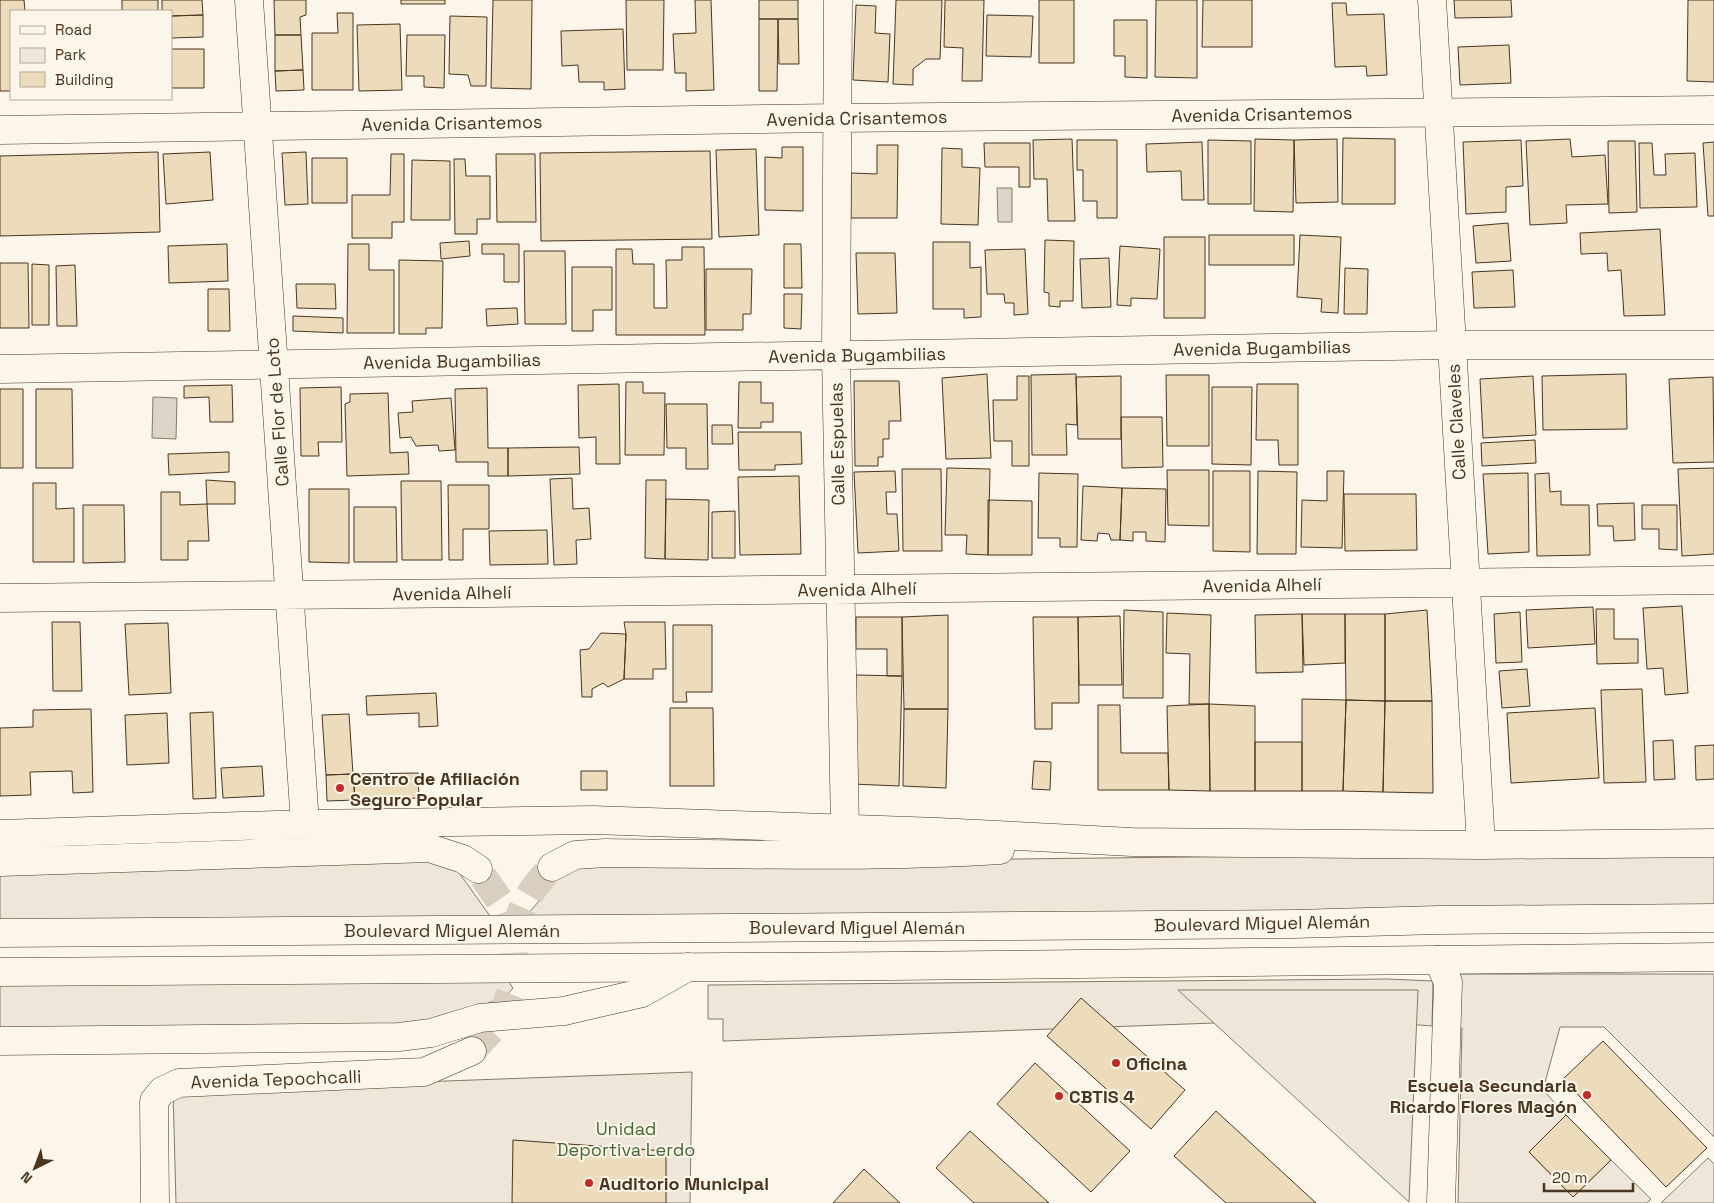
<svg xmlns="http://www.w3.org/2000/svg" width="1714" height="1203" viewBox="0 0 1714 1203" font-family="'Space Grotesk',sans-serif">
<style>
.green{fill:#ede6d9;stroke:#887966}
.parking{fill:#ede7d9;stroke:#887966}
.water{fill:#dcd4c6;stroke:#887966}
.building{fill:#ecdcbc;stroke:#4a3520}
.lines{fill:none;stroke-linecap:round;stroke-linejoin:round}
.minor-tunnel{stroke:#d8cfc1;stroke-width:28;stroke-dasharray:28 14;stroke-linecap:butt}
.minor-casing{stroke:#4a3520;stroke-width:29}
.major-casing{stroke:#4a3520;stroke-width:29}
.minor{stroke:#fbf6e9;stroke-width:28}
.major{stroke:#fbf6e9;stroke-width:28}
.poi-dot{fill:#c62828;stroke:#fbf6e9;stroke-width:2}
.labels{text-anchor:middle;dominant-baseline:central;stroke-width:4;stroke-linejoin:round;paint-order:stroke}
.street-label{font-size:18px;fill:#4a3520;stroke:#fbf6e9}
.poi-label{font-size:18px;font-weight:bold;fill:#4a3520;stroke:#fbf6e9;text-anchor:start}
.park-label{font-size:18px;fill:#436837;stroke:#fbf6e9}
</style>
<rect width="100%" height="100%" fill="#fbf6e9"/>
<path class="green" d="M 1714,851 L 1714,910 L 524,919 L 557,879 L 580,864 Z
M 421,858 L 455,867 L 495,923 L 0,928 L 0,867 Z
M 1455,974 L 1714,974 L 1714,1137 L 1604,1027 L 1560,1027 L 1543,1090 L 1566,1115 L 1529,1152 L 1573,1197 L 1611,1160 L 1651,1199 L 1647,1203 L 1458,1203 L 1462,1028 L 1456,1028 Z
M 0,978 L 506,978 L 513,988 L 506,996 L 425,1028 L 0,1031 Z
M 1387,979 L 1433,981 L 1432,1026 L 1380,1022 L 1269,1021 L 723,1041 L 723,1019 L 708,1019 L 708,985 Z
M 692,1072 L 690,1203 L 176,1203 L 173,1091 Z
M 1708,1158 L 1714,1164 L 1714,1203 L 1661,1203 Z"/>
<path class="parking" d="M 1178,990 L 1418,990 L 1409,1202 Z"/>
<path class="water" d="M 997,188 L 1012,188 L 1012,222 L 998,222 Z
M 153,397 L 177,398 L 176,439 L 152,438 Z"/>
<path class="building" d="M 0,0 L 24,0 L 25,11 L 11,11 L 11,91 L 0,91 Z
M 122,0 L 158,0 L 158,11 L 122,11 Z
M 162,0 L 202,0 L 203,15 L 171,16 L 171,11 L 162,11 Z
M 274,0 L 306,0 L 306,15 L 300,17 L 301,35 L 275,35 Z
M 401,0 L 445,0 L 445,4 L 401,4 Z
M 493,0 L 532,0 L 531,89 L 491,88 Z
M 626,0 L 664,0 L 663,70 L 627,70 Z
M 695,0 L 711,0 L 714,90 L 686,91 L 686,73 L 675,73 L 673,34 L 696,33 Z
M 759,0 L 798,0 L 798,19 L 759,19 Z
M 896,0 L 942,0 L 940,59 L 926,59 L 913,69 L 913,85 L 893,84 Z
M 945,0 L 984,0 L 982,81 L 962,81 L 963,48 L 944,47 Z
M 1039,0 L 1074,0 L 1074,63 L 1039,63 Z
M 1156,0 L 1197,0 L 1197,78 L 1155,77 Z
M 1203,0 L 1252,0 L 1252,47 L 1202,47 Z
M 1454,0 L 1511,0 L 1512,17 L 1455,18 Z
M 1688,0 L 1714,0 L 1714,82 L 1687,81 Z
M 1332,3 L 1346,3 L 1347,15 L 1384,14 L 1387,75 L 1367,76 L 1366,66 L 1335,67 Z
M 856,5 L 876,6 L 875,33 L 890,34 L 888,82 L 853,80 Z
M 337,13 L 353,13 L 353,90 L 312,90 L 312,33 L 338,33 Z
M 203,15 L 203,37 L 171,38 L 171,16 Z
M 987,15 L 1033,16 L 1031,57 L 986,56 Z
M 450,16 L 487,17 L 486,86 L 471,86 L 468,75 L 449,74 Z
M 759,19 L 778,19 L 777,91 L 759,91 Z
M 778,19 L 798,19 L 799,64 L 779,64 Z
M 1114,20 L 1147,20 L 1147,78 L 1125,77 L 1125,56 L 1114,56 Z
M 400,24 L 402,90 L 359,91 L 357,25 Z
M 623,29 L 625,89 L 604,90 L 604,82 L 579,82 L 578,65 L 562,66 L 561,31 Z
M 275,35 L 301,35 L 303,70 L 275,71 Z
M 407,35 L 445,35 L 444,88 L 424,87 L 424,76 L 406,76 Z
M 1509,45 L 1511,83 L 1460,85 L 1458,47 Z
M 171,49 L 204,49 L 204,88 L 171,88 Z
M 303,70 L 304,90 L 276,91 L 275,71 Z
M 1343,138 L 1395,139 L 1395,204 L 1342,204 Z
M 1072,139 L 1075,221 L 1048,221 L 1047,179 L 1034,179 L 1033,140 Z
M 1255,139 L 1294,140 L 1293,212 L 1254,211 Z
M 1337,139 L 1338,202 L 1296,203 L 1294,140 Z
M 1570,139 L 1572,157 L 1605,155 L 1608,204 L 1566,205 L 1567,223 L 1530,225 L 1526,141 Z
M 1077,140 L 1117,140 L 1117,218 L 1097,218 L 1097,201 L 1083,201 L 1083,170 L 1077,170 Z
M 1208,140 L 1251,141 L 1251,204 L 1208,204 Z
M 1521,140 L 1523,186 L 1506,187 L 1506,212 L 1466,214 L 1463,142 Z
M 1608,141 L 1635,141 L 1637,212 L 1609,213 Z
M 1202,142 L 1204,200 L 1182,200 L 1181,171 L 1147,172 L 1146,144 Z
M 1714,142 L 1714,216 L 1708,216 L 1703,143 Z
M 984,143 L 1030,143 L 1030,187 L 1019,187 L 1019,167 L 985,167 Z
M 1639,143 L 1652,143 L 1654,175 L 1666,175 L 1665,154 L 1695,153 L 1697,207 L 1640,208 Z
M 877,145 L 898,145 L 897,218 L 851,218 L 851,173 L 877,174 Z
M 782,147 L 803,147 L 803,211 L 765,210 L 765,157 L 782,158 Z
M 942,148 L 962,149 L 962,167 L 980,168 L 978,225 L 941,224 Z
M 756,149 L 759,235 L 719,237 L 716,150 Z
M 710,151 L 712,239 L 541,241 L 540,153 Z
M 158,152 L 160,232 L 0,236 L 0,156 Z
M 210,152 L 213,200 L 166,204 L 163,154 Z
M 306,152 L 308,204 L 285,205 L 282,153 Z
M 391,154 L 404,154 L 404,222 L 392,222 L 392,238 L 352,238 L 352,195 L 390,195 Z
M 496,154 L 535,154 L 536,222 L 497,222 Z
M 312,158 L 347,158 L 347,203 L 312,203 Z
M 454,159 L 465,159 L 466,176 L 490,176 L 490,219 L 477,219 L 477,234 L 455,234 Z
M 412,160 L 450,161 L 450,220 L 411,220 Z
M 1508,223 L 1511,261 L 1476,263 L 1473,226 Z
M 1660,229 L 1665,315 L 1624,316 L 1621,270 L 1608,271 L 1607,253 L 1581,254 L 1580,233 Z
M 1209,235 L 1294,235 L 1294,265 L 1209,265 Z
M 1300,235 L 1341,237 L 1338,313 L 1321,312 L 1322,299 L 1297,297 Z
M 1164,237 L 1205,237 L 1205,318 L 1164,318 Z
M 1045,240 L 1074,241 L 1073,301 L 1060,301 L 1060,307 L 1049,306 L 1049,293 L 1044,292 Z
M 469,241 L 470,256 L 441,259 L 440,243 Z
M 933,242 L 970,242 L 970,268 L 981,267 L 981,317 L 964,318 L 964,309 L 933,309 Z
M 227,244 L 228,281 L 169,283 L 168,246 Z
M 348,244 L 369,244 L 369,270 L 394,270 L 394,333 L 347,333 Z
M 482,244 L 519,244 L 519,282 L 504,282 L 504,254 L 482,254 Z
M 784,244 L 801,244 L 802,288 L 784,288 Z
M 1120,246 L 1160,249 L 1157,299 L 1131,298 L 1131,306 L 1117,305 Z
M 682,247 L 704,247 L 705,335 L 616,335 L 616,249 L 632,249 L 633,264 L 654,264 L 654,308 L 667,308 L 666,260 L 682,260 Z
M 1025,249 L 1028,314 L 1014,315 L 1014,303 L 1005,303 L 1004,294 L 987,294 L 985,250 Z
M 524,251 L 565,251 L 566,324 L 525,324 Z
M 856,253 L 895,253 L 897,313 L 858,314 Z
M 1109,258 L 1111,307 L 1082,308 L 1080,259 Z
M 399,260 L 443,261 L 442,328 L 426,328 L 426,334 L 399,334 Z
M 0,263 L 28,263 L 29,328 L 0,328 Z
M 32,264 L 49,265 L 49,325 L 32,325 Z
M 75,265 L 77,326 L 57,326 L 56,266 Z
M 572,267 L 612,267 L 612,310 L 593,310 L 593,331 L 572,331 Z
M 1345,268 L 1368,269 L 1367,314 L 1344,314 Z
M 706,269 L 752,269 L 751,314 L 743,314 L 743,330 L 706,330 Z
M 1513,270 L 1515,307 L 1474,308 L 1472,272 Z
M 296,284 L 335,284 L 336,309 L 297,308 Z
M 208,289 L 229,289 L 230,331 L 208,331 Z
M 784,294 L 802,294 L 801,329 L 784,328 Z
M 517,308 L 518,324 L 487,326 L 486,309 Z
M 293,316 L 343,318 L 343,333 L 293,331 Z
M 987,374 L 991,458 L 946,459 L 942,378 Z
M 1076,374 L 1077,425 L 1066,424 L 1067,455 L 1032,455 L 1031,375 Z
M 1626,374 L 1627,429 L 1543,430 L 1542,376 Z
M 1166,375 L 1209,375 L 1209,446 L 1167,446 Z
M 1017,376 L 1029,376 L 1029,466 L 1012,466 L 1012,441 L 994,441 L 993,400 L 1017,400 Z
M 1121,376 L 1121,439 L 1078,439 L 1076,377 Z
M 1533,376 L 1536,435 L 1483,438 L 1480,379 Z
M 1713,377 L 1714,462 L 1673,463 L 1669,379 Z
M 854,381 L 899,381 L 901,421 L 889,421 L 889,439 L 883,439 L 883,457 L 878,457 L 878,466 L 855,466 Z
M 626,382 L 643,382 L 643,393 L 665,393 L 664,455 L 625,455 Z
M 739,382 L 761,382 L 761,403 L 773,403 L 773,422 L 761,422 L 761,428 L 738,428 Z
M 619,384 L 620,464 L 596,464 L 596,437 L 579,438 L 578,385 Z
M 1257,384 L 1298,384 L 1298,465 L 1279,465 L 1278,440 L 1256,440 Z
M 232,385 L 233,422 L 210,422 L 209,397 L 184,398 L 184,386 Z
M 341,387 L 342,442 L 318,442 L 319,456 L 301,456 L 300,388 Z
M 1212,387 L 1252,387 L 1251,465 L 1212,464 Z
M 487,388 L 488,448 L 508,448 L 508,476 L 488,476 L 488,462 L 456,462 L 455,389 Z
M 0,389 L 23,389 L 23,468 L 0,468 Z
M 36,389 L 72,389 L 73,468 L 36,468 Z
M 388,393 L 390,453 L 408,452 L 409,474 L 347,476 L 345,404 L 350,402 L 350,394 Z
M 451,398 L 455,450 L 439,451 L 438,445 L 416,446 L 411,437 L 400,438 L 398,413 L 413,412 L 412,401 Z
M 666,404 L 707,404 L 708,469 L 686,469 L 686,448 L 667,448 Z
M 1121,417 L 1162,417 L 1163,467 L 1122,468 Z
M 712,425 L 732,425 L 733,444 L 712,444 Z
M 738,432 L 801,432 L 802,464 L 775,465 L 775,470 L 739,470 Z
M 1535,440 L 1536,463 L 1482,466 L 1481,443 Z
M 579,447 L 580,474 L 508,476 L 508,448 Z
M 229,452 L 229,472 L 169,475 L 168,454 Z
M 947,468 L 990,469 L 988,555 L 966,554 L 967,535 L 945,535 Z
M 1714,468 L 1714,554 L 1682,556 L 1678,469 Z
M 902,469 L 941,469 L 942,551 L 903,551 Z
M 1167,470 L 1209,470 L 1209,526 L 1168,525 Z
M 895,471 L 896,492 L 886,492 L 887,514 L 897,514 L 899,551 L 858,553 L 854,472 Z
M 1213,471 L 1250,471 L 1250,552 L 1213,551 Z
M 1258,471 L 1297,472 L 1296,554 L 1257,554 Z
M 1327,471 L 1344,471 L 1342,548 L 1301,547 L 1302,500 L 1327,501 Z
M 1039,473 L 1078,474 L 1077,547 L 1060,547 L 1060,538 L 1038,538 Z
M 1528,473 L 1529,552 L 1488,554 L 1483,474 Z
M 1549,473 L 1550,492 L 1561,491 L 1561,505 L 1589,505 L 1590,555 L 1537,556 L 1535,474 Z
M 799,476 L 801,554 L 740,555 L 738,477 Z
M 572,478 L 573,509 L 589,508 L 591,539 L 576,540 L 577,564 L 554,565 L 550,479 Z
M 206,480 L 235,482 L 235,504 L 207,504 Z
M 646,480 L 666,480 L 665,559 L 645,558 Z
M 401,481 L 441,481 L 442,560 L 402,560 Z
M 33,483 L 56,483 L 56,509 L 74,508 L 74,562 L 33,562 Z
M 448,485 L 489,485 L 489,529 L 463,529 L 463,560 L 449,560 Z
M 1083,486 L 1122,488 L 1120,540 L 1111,540 L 1109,534 L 1098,533 L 1097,541 L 1081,540 Z
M 1122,488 L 1166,489 L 1165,542 L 1146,541 L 1146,532 L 1133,532 L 1133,541 L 1120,540 Z
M 309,489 L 349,489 L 349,563 L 309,562 Z
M 161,492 L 180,492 L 180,505 L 207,504 L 209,541 L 188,541 L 188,560 L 161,560 Z
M 1344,494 L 1416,494 L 1417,550 L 1345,551 Z
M 666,499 L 709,500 L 708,560 L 665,559 Z
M 988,500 L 1032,501 L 1032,555 L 988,555 Z
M 1634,503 L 1635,540 L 1614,541 L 1613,526 L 1598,526 L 1597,504 Z
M 83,505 L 124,505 L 125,562 L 83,563 Z
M 1642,505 L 1677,505 L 1677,550 L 1659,549 L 1659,529 L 1642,529 Z
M 354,507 L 396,507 L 397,562 L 354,562 Z
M 735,511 L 735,558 L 712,558 L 712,512 Z
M 547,530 L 548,564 L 490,565 L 489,531 Z
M 1682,606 L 1688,693 L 1665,695 L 1663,668 L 1647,669 L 1643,608 Z
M 1593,607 L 1595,644 L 1528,648 L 1526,610 Z
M 1596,609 L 1614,609 L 1614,639 L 1638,639 L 1638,663 L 1597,664 Z
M 1124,610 L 1163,612 L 1163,698 L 1123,698 Z
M 1427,610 L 1432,701 L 1385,701 L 1385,614 Z
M 1520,612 L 1522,662 L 1496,663 L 1494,614 Z
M 1167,613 L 1211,615 L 1209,704 L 1189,704 L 1190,654 L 1166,653 Z
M 1302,614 L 1345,614 L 1345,663 L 1304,665 Z
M 1302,614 L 1303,672 L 1256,673 L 1255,615 Z
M 1345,614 L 1385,614 L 1385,701 L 1346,700 Z
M 948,615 L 948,709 L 904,709 L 902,617 Z
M 1120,616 L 1122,685 L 1079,685 L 1078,617 Z
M 856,617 L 902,617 L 902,676 L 887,676 L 887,649 L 856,649 Z
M 1033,617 L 1078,617 L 1079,703 L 1052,703 L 1052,729 L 1035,729 Z
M 52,622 L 80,622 L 82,691 L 53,691 Z
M 624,622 L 665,622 L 666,669 L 653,669 L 653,679 L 624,679 L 626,634 Z
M 168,623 L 171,693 L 129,695 L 125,624 Z
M 673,625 L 712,625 L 712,692 L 686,692 L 687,702 L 673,702 Z
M 601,633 L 626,634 L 624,679 L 608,687 L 603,683 L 592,689 L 592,697 L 582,697 L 580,650 L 589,649 Z
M 1527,669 L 1530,706 L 1502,708 L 1499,671 Z
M 856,675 L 902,676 L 899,786 L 852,784 Z
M 1642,689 L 1646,782 L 1604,783 L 1601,690 Z
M 436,693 L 438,726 L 419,727 L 419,713 L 367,715 L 366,696 Z
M 1302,699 L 1346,700 L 1343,791 L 1302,791 Z
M 1346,700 L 1385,701 L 1383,792 L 1343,791 Z
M 1385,701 L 1432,701 L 1433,793 L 1383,792 Z
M 1209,704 L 1255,706 L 1255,791 L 1210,791 Z
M 1209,704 L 1210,791 L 1169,790 L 1167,706 Z
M 1098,705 L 1120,705 L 1121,753 L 1168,753 L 1169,790 L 1098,790 Z
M 670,708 L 713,708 L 714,786 L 670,786 Z
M 1595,708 L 1599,778 L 1511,783 L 1507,713 Z
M 91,709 L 93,792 L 73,793 L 72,771 L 30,772 L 31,795 L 0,796 L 0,728 L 33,727 L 33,710 Z
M 904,709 L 948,709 L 946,788 L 903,786 Z
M 213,712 L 216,798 L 193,799 L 190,713 Z
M 167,713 L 169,763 L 127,765 L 125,715 Z
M 349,714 L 353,774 L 326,775 L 322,715 Z
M 1673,740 L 1675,779 L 1654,780 L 1653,741 Z
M 1255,742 L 1302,742 L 1302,791 L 1255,791 Z
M 1714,745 L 1714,779 L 1696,780 L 1695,746 Z
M 1034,761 L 1051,762 L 1050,790 L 1032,789 Z
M 262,766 L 264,796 L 223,798 L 221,768 Z
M 581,771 L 607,771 L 607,790 L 581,790 Z
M 418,773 L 419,798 L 355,800 L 353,774 Z
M 353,774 L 355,800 L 327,801 L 326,775 Z
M 1081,998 L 1185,1090 L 1151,1129 L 1047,1036 Z
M 1603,1041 L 1707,1148 L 1666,1187 L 1563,1079 Z
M 1035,1063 L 1130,1151 L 1091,1192 L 997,1104 Z
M 1216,1111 L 1316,1203 L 1226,1203 L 1174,1156 Z
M 1566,1115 L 1611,1160 L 1573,1197 L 1529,1152 Z
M 970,1131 L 1049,1203 L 974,1203 L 936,1168 Z
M 513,1140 L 666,1151 L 666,1203 L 512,1203 Z
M 864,1169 L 900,1203 L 833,1203 Z"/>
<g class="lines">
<path class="minor-tunnel" d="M 513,934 C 524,902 528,892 552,867
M 472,1051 L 499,1022 L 515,982 L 513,934 L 504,907 L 478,869"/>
<defs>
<path id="minor" d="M 249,0 L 305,824
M 838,0 L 836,355 L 845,829
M 1432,0 L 1481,845
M 0,130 L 837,118 L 1714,110
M 0,369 L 1452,345 L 1714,345
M 0,598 L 1714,580
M 0,834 L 305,824 L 593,820 L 938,832 L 1132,842 L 1481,845 L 1714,843
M 0,862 L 429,848 L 463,859 L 478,869
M 552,867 L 575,855 L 605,853 C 737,854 869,858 1000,850
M 1438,960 L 1448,982 L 1441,1203
M 0,1041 L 399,1037 L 431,1033 L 480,1018 L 564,1011 L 642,993 L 688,967
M 155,1203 L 154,1101 L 162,1091 L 179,1083 L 424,1072 L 472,1051"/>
<path id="major" d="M 0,933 L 1294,924 L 1438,920 L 1714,918
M 0,972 L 893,966 L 1714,957"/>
</defs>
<use href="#minor" class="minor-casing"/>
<use href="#major" class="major-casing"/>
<use href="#minor" class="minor"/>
<use href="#major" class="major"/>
</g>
<g class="poi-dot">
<circle cx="340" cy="788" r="5"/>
<circle cx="1116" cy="1063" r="5"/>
<circle cx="1587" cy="1095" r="5"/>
<circle cx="1059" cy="1096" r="5"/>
<circle cx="589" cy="1183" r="5"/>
</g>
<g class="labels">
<g class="street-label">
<text transform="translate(1262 114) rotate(-1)">Avenida Crisantemos</text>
<text transform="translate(857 118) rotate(-1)">Avenida Crisantemos</text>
<text transform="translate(452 123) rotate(-1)">Avenida Crisantemos</text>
<text transform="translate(1262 348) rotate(-1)">Avenida Bugambilias</text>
<text transform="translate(857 355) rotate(-1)">Avenida Bugambilias</text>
<text transform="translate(452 361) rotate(-1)">Avenida Bugambilias</text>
<text transform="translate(277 412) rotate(-94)">Calle Flor de Loto</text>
<text transform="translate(1456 422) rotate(-93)">Calle Claveles</text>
<text transform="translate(837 444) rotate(-91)">Calle Espuelas</text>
<text transform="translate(1262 585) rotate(-1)">Avenida Alhelí</text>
<text transform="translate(857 589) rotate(-1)">Avenida Alhelí</text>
<text transform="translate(452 593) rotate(-1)">Avenida Alhelí</text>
<text transform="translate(1262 923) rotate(-1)">Boulevard Miguel Alemán</text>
<text x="857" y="927">Boulevard Miguel Alemán</text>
<text x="452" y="930">Boulevard Miguel Alemán</text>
<text transform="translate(276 1079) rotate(-2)">Avenida Tepochcalli</text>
</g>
<g class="poi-label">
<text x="350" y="778">Centro de Afiliación<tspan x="350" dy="21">Seguro Popular</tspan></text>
<text x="1126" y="1063">Oficina</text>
<text x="1577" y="1085" text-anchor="end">Escuela Secundaria<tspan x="1577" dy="21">Ricardo Flores Magón</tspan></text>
<text x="1069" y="1096">CBTIS 4</text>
<text x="599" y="1183">Auditorio Municipal</text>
</g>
<g class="park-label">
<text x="626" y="1128">Unidad<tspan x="626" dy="21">Deportiva Lerdo</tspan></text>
</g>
</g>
<rect x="10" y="10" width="162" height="90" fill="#fbf6e9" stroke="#b4a999"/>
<rect x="20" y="26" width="25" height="8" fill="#fbf6e9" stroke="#b4a999"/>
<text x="55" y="35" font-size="15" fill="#4a3520">Road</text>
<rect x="20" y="48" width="25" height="15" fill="#ede6d9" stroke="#b4a999"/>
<text x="55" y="60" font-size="15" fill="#4a3520">Park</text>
<rect x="20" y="72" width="25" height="15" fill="#ecdcbc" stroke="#b4a999"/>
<text x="55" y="85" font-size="15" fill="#4a3520">Building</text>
<g transform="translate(35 1168) rotate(222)" stroke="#fbf6e9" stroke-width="4" paint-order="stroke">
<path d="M0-4L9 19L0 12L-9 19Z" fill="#4a3520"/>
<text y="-8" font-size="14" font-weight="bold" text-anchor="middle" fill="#4a3520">N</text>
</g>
<path d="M1544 1183v8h89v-8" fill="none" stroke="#4a3520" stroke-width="2.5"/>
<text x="1552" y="1183" font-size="15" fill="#4a3520" stroke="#fbf6e9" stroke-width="4" paint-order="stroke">20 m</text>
</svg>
